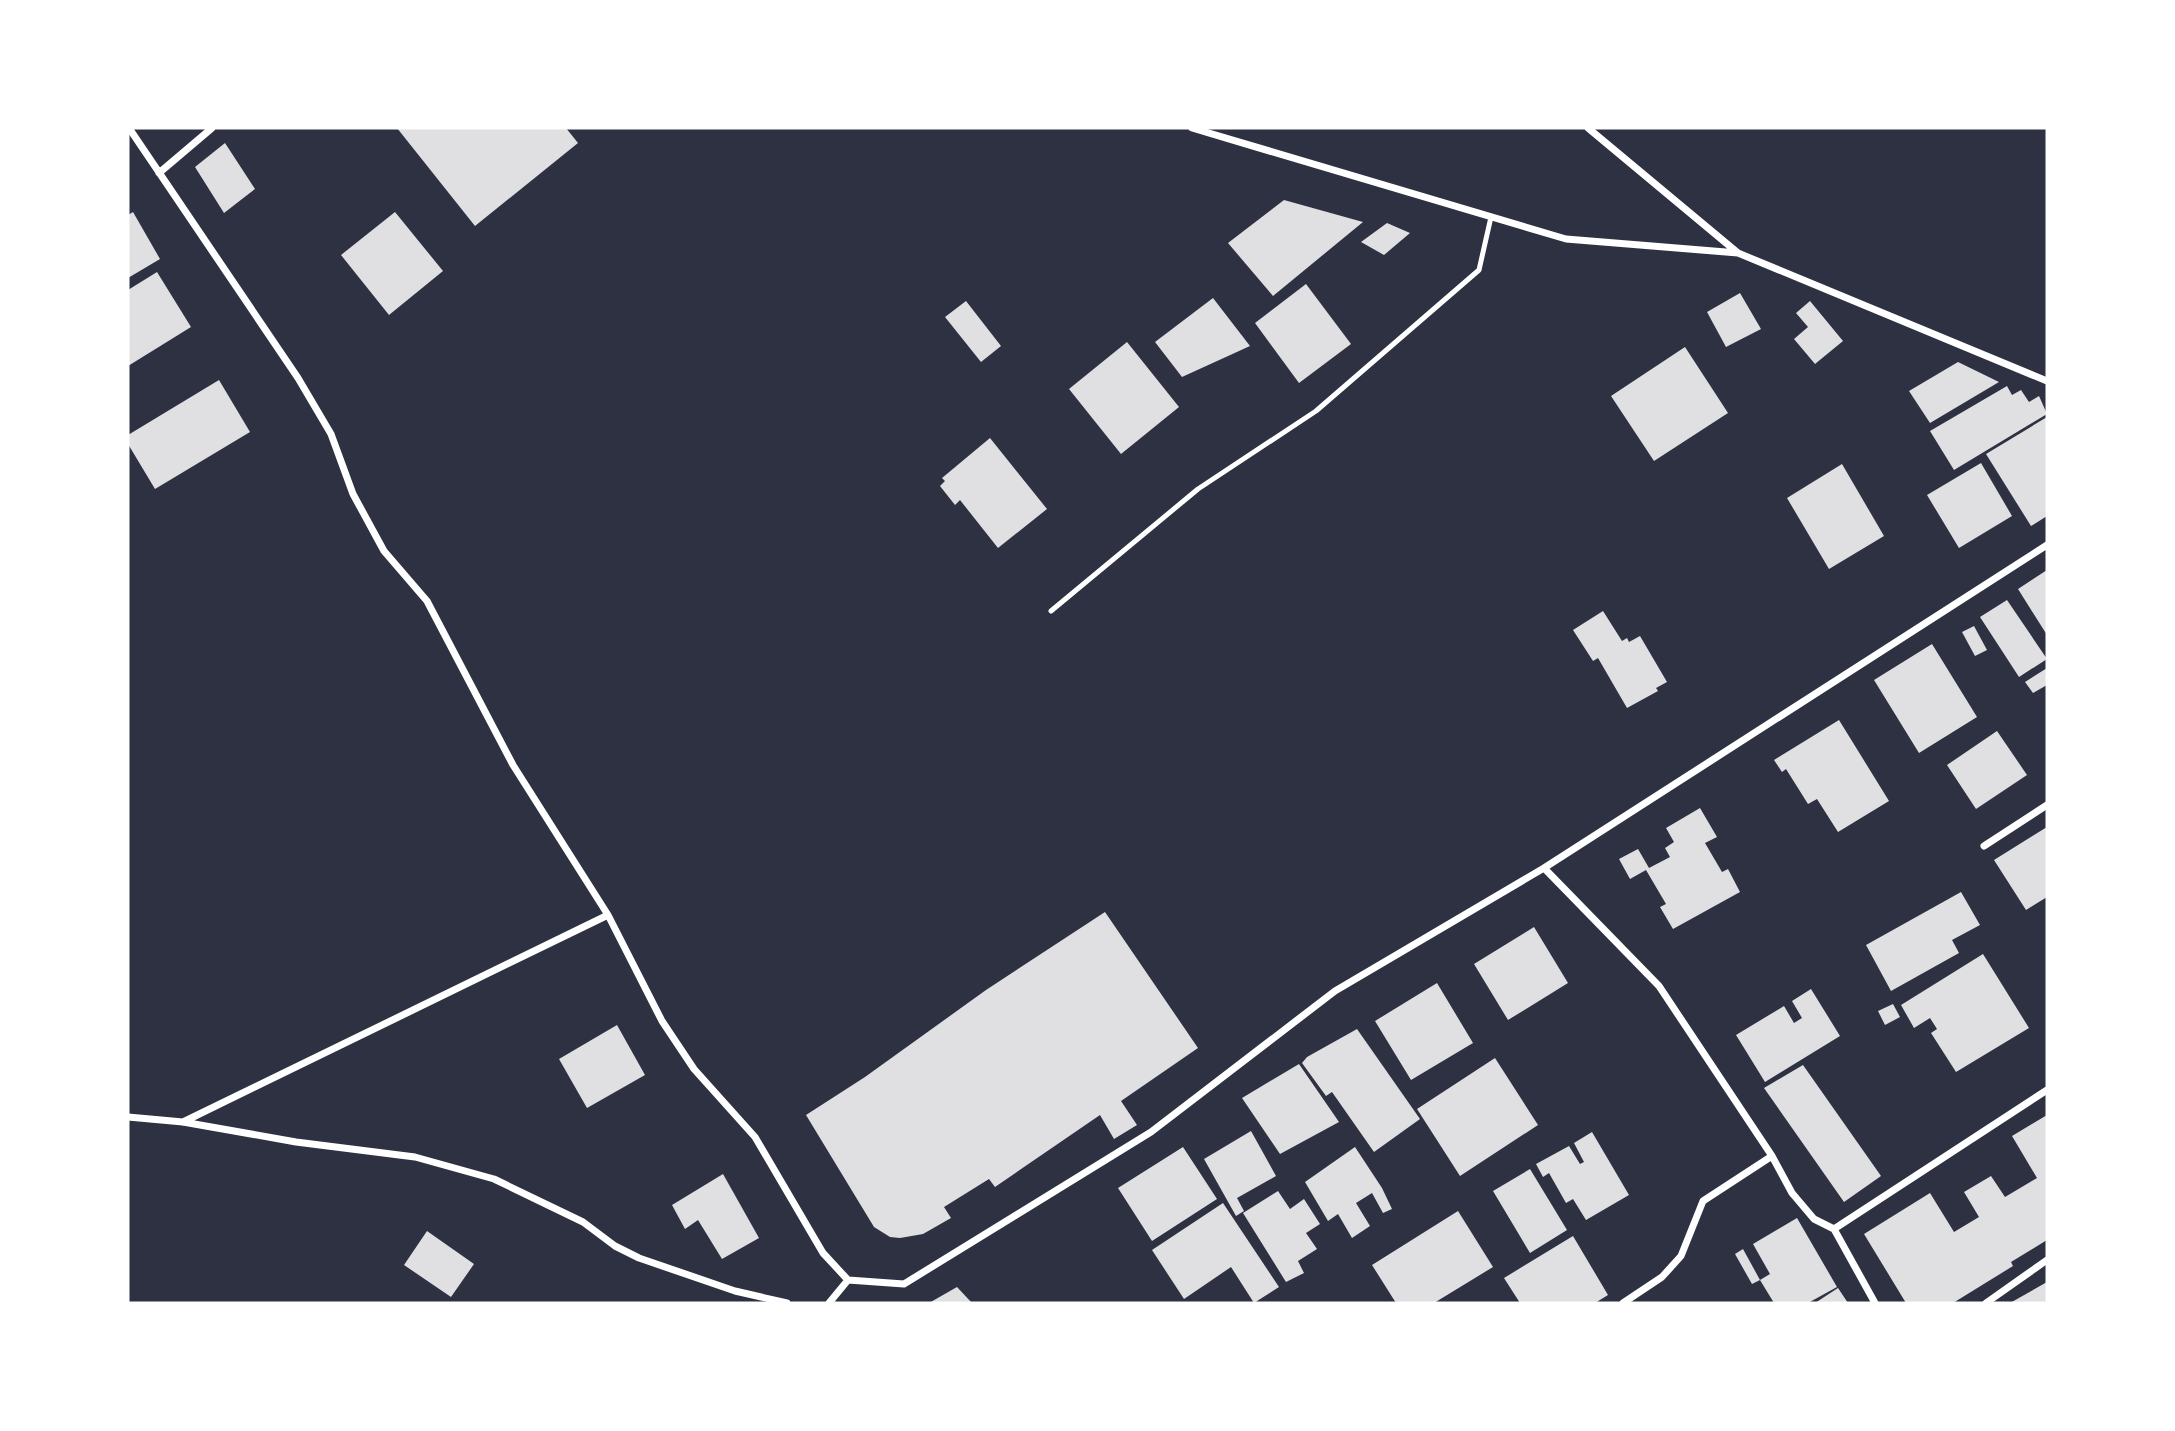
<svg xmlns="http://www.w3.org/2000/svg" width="2175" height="1431" viewBox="0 0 2175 1431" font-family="Merriweather,serif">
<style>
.building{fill:#e0e0e3}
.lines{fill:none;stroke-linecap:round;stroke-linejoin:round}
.service{stroke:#fff;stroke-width:5}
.minor{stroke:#fff;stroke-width:7}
</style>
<rect width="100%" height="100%" fill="#2d3142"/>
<path class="building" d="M 397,128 L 566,128 L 578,143 L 475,226 Z
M 225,143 L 255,189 L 224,213 L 195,167 Z
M 1284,200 L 1363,222 L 1273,296 L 1228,243 Z
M 133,212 L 160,259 L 128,278 L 128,215 Z
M 395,212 L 443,271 L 389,315 L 341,255 Z
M 1387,223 L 1410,233 L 1384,255 L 1361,242 Z
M 157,272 L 191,327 L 128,366 L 128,290 Z
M 1306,284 L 1351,344 L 1299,383 L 1255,323 Z
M 1740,293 L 1761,329 L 1726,347 L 1707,312 Z
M 1213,298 L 1250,346 L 1182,377 L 1155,342 Z
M 966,301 L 1001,346 L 981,362 L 945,317 Z
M 1810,301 L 1843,341 L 1815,364 L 1794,339 L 1808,327 L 1796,313 Z
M 1127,342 L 1179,407 L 1121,454 L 1069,389 Z
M 1685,347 L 1728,413 L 1654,461 L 1611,396 Z
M 1958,362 L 1999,382 L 1930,423 L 1909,391 Z
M 219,380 L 250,432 L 155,489 L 128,444 L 128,435 Z
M 2007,386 L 2012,395 L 2021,390 L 2029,402 L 2039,396 L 2047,414 L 1954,470 L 1930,431 Z
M 2047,417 L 2047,516 L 2031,526 L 1986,454 Z
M 990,438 L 1047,509 L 998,548 L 960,500 L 955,505 L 940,486 L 945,481 L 942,478 Z
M 1981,463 L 2012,516 L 1959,548 L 1927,495 Z
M 1842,464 L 1884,536 L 1829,569 L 1787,498 Z
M 2047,570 L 2047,635 L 2018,589 Z
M 2007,600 L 2047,659 L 2019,677 L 1980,617 Z
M 1603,611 L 1622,641 L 1627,638 L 1629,642 L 1640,636 L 1667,682 L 1656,688 L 1658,691 L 1627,708 L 1598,658 L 1593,661 L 1573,630 Z
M 1974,626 L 1987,650 L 1975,656 L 1962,632 Z
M 1932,644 L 1977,717 L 1919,753 L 1874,680 Z
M 2047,668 L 2047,685 L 2033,693 L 2025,682 Z
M 1839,720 L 1889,801 L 1838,832 L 1817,799 L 1808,804 L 1786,769 L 1782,772 L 1774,760 Z
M 1997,731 L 2027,775 L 1976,809 L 1947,765 Z
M 1700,808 L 1717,837 L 1705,843 L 1722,872 L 1728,869 L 1740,892 L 1673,929 L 1660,907 L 1666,904 L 1646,870 L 1630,879 L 1619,859 L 1638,849 L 1649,868 L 1670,857 L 1665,848 L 1674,842 L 1666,828 Z
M 2047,827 L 2047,897 L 2026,910 L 1994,860 Z
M 1961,892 L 1980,925 L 1952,940 L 1959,953 L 1891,991 L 1866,945 Z
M 1105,912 L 1198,1048 L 1121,1101 L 1137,1125 L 1114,1139 L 1100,1115 L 995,1187 L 989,1179 L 944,1207 L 951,1218 L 923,1234 L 900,1238 L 890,1237 L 874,1227 L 806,1115 L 865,1077 L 986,990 Z
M 1534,927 L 1568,983 L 1508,1020 L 1474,964 Z
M 1983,954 L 2029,1028 L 1956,1072 L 1931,1033 L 1937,1029 L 1930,1018 L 1914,1028 L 1901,1005 Z
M 1437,983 L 1473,1043 L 1411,1080 L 1375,1021 Z
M 1811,989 L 1840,1036 L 1765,1082 L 1736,1035 L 1784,1006 L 1794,1023 L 1802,1018 L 1792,1001 Z
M 1893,1004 L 1900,1017 L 1885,1025 L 1878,1011 Z
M 617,1025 L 645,1075 L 587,1108 L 559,1059 Z
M 1357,1029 L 1420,1119 L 1374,1152 L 1332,1092 L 1326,1096 L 1302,1063 L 1307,1057 Z
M 1495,1058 L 1538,1125 L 1460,1176 L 1417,1109 Z
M 1299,1064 L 1339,1122 L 1280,1154 L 1242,1098 Z
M 1803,1065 L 1881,1176 L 1844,1202 L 1764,1088 Z
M 2047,1115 L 2047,1240 L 2011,1262 L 2013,1266 L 1953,1303 L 1906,1303 L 1864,1234 L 1930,1193 L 1954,1232 L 1979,1217 L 1964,1192 L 1991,1176 L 2005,1197 L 2037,1178 L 2012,1136 Z
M 1251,1131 L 1276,1176 L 1237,1198 L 1244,1211 L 1236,1216 L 1204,1159 Z
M 1592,1132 L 1629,1195 L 1586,1220 L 1573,1199 L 1566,1203 L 1549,1173 L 1543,1177 L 1536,1164 L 1569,1146 L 1580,1164 L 1584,1162 L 1574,1143 Z
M 1183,1147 L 1217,1199 L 1152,1241 L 1118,1188 Z
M 1355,1147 L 1382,1188 L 1392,1209 L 1383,1213 L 1372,1193 L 1356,1203 L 1370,1226 L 1352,1238 L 1338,1214 L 1328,1221 L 1305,1182 Z
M 1530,1169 L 1567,1230 L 1530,1253 L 1493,1191 Z
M 723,1174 L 759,1238 L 722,1259 L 698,1220 L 685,1229 L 672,1205 Z
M 1278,1191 L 1290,1209 L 1304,1199 L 1320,1224 L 1306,1233 L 1317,1249 L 1298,1261 L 1304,1273 L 1286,1282 L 1243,1213 Z
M 1223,1203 L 1279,1287 L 1254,1303 L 1231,1267 L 1184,1299 L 1152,1250 Z
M 1458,1211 L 1493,1267 L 1434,1303 L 1396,1303 L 1372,1265 Z
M 1797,1218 L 1837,1287 L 1808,1303 L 1774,1303 L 1760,1280 L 1770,1274 L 1753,1244 Z
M 427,1231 L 474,1264 L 451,1297 L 404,1265 Z
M 1573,1236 L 1608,1295 L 1595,1303 L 1520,1303 L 1504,1278 Z
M 1743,1249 L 1760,1280 L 1752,1284 L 1735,1254 Z
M 2047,1282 L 2047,1303 L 2010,1303 Z
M 957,1287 L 972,1303 L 929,1303 Z
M 1838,1288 L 1848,1303 L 1815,1303 Z"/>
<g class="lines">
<path class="service" d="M 1051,611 L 1198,489 L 1316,411 L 1479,270 L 1491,217"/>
<path class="minor" d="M 129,128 L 298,378 L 331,434 L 353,494 L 384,551 L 427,601 L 513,765 L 608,915 L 662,1021 L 694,1069 L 755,1137 L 823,1253 L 848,1280 L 904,1284 L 1151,1132 L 1335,991 L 1544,868 L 2047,545
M 1192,128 L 1566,239 L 1738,253 L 2047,381
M 1588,128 L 1738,253
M 159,173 L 212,128
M 1984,846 L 2047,805
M 1544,868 L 1659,986 L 1772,1156 L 1703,1201 L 1681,1256 L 1662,1277 L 1623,1303
M 128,1117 L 183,1122 L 296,1142 L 415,1157 L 494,1179 L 583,1222 L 615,1246 L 639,1258 L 735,1291 L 787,1303
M 183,1122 L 608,915
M 1772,1156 L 1792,1193 L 1814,1219 L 1834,1229 L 1875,1303
M 1834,1229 L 2047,1090
M 829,1303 L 848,1280
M 1986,1303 L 2047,1260"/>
</g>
<rect width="2175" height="1431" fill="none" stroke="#ffffff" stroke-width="259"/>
</svg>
